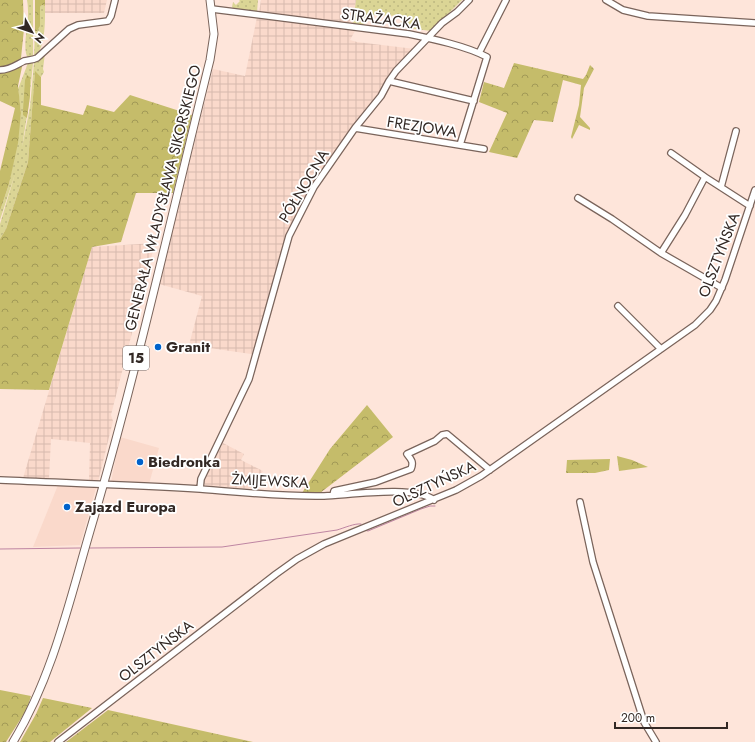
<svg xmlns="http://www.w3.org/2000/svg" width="755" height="742" viewBox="0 0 755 742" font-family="Jost,sans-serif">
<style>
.built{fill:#fad9cb}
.industrial{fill:url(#industrial-grid)}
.grass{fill:url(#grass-dots)}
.forest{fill:url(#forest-crowns)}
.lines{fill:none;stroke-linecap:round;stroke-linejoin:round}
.stream{stroke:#be85a2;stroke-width:1}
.minor-casing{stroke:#7a645b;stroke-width:8}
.major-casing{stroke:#7a645b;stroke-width:9}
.minor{stroke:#fff;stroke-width:5.5}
.major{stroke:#fff;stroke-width:7}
.poi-dot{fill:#0062cb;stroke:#fff;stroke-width:1.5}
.labels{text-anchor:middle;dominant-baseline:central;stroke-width:3.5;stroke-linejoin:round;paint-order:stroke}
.shield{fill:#fff;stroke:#706866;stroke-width:1}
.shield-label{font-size:14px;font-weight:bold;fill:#322824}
.street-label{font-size:15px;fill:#322824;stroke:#fff}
.poi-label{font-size:15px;font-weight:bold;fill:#322824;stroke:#fff;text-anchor:start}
</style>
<defs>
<pattern id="industrial-grid" width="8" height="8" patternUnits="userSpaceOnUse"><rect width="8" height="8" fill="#fad9cb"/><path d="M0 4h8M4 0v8" fill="none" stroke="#d7baae"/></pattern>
<pattern id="grass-dots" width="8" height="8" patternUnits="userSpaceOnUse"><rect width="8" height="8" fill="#dbd595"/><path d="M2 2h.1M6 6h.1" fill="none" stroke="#bcb780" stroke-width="1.8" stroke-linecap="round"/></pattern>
<pattern id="forest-crowns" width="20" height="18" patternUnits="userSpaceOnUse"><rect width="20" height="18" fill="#c5bc6a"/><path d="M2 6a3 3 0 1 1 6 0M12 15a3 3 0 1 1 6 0" fill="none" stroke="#a19957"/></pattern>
</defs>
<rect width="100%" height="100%" fill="#fee5da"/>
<path class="built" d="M 120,437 L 159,448 L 149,484 L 111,482 Z
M 58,485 L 96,488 L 80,545 L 33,547 Z"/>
<path class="industrial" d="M 45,0 L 107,0 L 104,13 L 45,13 Z
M 261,0 L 356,0 L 353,24 L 259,13 Z
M 257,17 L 354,30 L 355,31 L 350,40 L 357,42 L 415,49 L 392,72 L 375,102 L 346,139 L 289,232 L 257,355 L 189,345 L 202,296 L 159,284 L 213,69 L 245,76 Z
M 155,243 L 111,415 L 113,421 L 98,482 L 89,481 L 90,443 L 51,439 L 49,479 L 23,478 L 92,247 Z
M 223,443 L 244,454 L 241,460 L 263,471 L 251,489 L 205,485 L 204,482 Z"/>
<path class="grass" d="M 27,0 L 33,0 L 33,58 L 28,58 C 22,50 28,27 28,16 C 28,11 28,5 27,0 Z
M 239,0 L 258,0 L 257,12 L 234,9 L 232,7 L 233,2 L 236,5 L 240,1 Z
M 356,0 L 462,0 L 431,31 L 401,27 L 402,16 L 367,15 L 364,26 L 353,24 Z
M 42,5 L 45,6 C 45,20 46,48 34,58 L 35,31 L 37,31 L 40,7 Z
M 45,53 L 43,69 L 44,72 L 41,77 L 35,72 L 28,162 L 6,229 L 0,239 L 0,224 L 15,174 L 0,220 L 0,211 L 9,184 L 21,113 L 18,89 L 28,63 L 33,63 L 29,103 L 22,147 L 30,107 L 34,63 Z"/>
<path class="forest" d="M 0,0 L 23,0 L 24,29 L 21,58 L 22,67 L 18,86 L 21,113 L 18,143 L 9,184 L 0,211 L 0,171 L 15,108 L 0,101 Z
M 35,0 L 45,0 L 45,6 L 42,5 L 40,7 L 40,26 L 37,31 L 35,31 Z
M 514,63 L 583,79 L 586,75 L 590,65 L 594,69 L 584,88 L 580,117 L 590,128 L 590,130 L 579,125 L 572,139 L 571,137 L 579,105 L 581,85 L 563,80 L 553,122 L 534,120 L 517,158 L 489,152 L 507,113 L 479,102 L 484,82 L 504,88 Z
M 35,71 L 41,77 L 41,105 L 83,115 L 87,105 L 114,112 L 130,95 L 192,115 L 173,193 L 136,193 L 121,242 L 92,247 L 49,390 L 0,389 L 0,239 L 6,229 L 28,162 Z
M 27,75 L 30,77 L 30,96 L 27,118 L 23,115 L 23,110 L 25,80 Z
M 367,405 L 393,437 L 320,493 L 302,493 L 330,449 Z
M 617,456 L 632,460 L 648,467 L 619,471 Z
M 610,459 L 609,470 L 595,473 L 566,473 L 567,460 Z
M 0,690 L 31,696 L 27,709 L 6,742 L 0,742 Z
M 43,698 L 92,708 L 50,742 L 20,742 L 36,714 Z
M 108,710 L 253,742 L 66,742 Z"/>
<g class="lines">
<path class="stream" d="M 364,530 L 368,531 L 421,509 L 430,506 L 435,506
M 90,548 L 222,547 L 337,530 C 344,528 355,523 361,524
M 0,549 L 80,548"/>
<defs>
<path id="minor" d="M 606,0 L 623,10 L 648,16 L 755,23
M 212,9 L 409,34 C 433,39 466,46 487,57 L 460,145
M 479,53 L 506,0
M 0,70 C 10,70 16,65 24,61 C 29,60 33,60 37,58 L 69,29 L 78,25 L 108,21 L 111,16 L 115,0
M 389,81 L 474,101
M 355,128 L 484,149
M 671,153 L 705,177
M 721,187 L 736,131
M 578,198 L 612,219 L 661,253
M 722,288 L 661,253 L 685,215 L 705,177 L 750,206
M 618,306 L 661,349
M 0,480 C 67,483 133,485 200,489 C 241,492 282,497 324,496 C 350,495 414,485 434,500
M 200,489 L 201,479 L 249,379 L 289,236 L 314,187 L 355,128 L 381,96 L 389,81 L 396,71 L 442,23 L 457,12 L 469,0
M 333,495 L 334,491 L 376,482 L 411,469 C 414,462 411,459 407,454 L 435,441 L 442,435 L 447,434 L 490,470
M 580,502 L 593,562 L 644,722 L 656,742
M 58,742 L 276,574 L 297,559 L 324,544 L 456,490 L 481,476 L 501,462 L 695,325 L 710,310 L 716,301 L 725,280 L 755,190"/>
<path id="major" d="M 13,742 C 52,678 69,603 90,531 C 136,376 171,217 210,60 L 214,34 L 210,0"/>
</defs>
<use href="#minor" class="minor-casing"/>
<use href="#major" class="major-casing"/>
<use href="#minor" class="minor"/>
<use href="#major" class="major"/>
</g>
<g class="poi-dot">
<circle cx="158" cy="347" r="4"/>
<circle cx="140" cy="462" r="4"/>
<circle cx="67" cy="507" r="4"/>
</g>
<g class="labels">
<rect class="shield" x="123" y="346" width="26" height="24" rx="3"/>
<g class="shield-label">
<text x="136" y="358">15</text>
</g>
<g class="street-label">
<text transform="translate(381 19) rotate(8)">STRAŻACKA</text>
<text transform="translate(422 127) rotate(9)">FREZJOWA</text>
<text transform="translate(304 186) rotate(-59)">PÓŁNOCNA</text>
<text transform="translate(163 198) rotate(-76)">GENERAŁA WŁADYSŁAWA SIKORSKIEGO</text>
<text transform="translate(719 255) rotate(-69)">OLSZTYŃSKA</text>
<text transform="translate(270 481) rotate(3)">ŻMIJEWSKA</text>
<text transform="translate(434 484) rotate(-25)">OLSZTYŃSKA</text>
<text transform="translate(156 651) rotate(-38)">OLSZTYŃSKA</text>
</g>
<g class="poi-label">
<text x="166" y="347">Granit</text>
<text x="148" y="462">Biedronka</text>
<text x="75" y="507">Zajazd Europa</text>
</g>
</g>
<g transform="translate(32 32) rotate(130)" stroke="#ffffff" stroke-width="3" paint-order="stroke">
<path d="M0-3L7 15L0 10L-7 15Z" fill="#322824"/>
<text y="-6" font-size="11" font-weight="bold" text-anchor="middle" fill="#322824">N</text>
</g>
<path d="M615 722v6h112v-6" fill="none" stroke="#322824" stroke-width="2"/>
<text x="621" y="722" font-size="12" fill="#322824" stroke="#ffffff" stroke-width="3" paint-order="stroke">200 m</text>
</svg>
